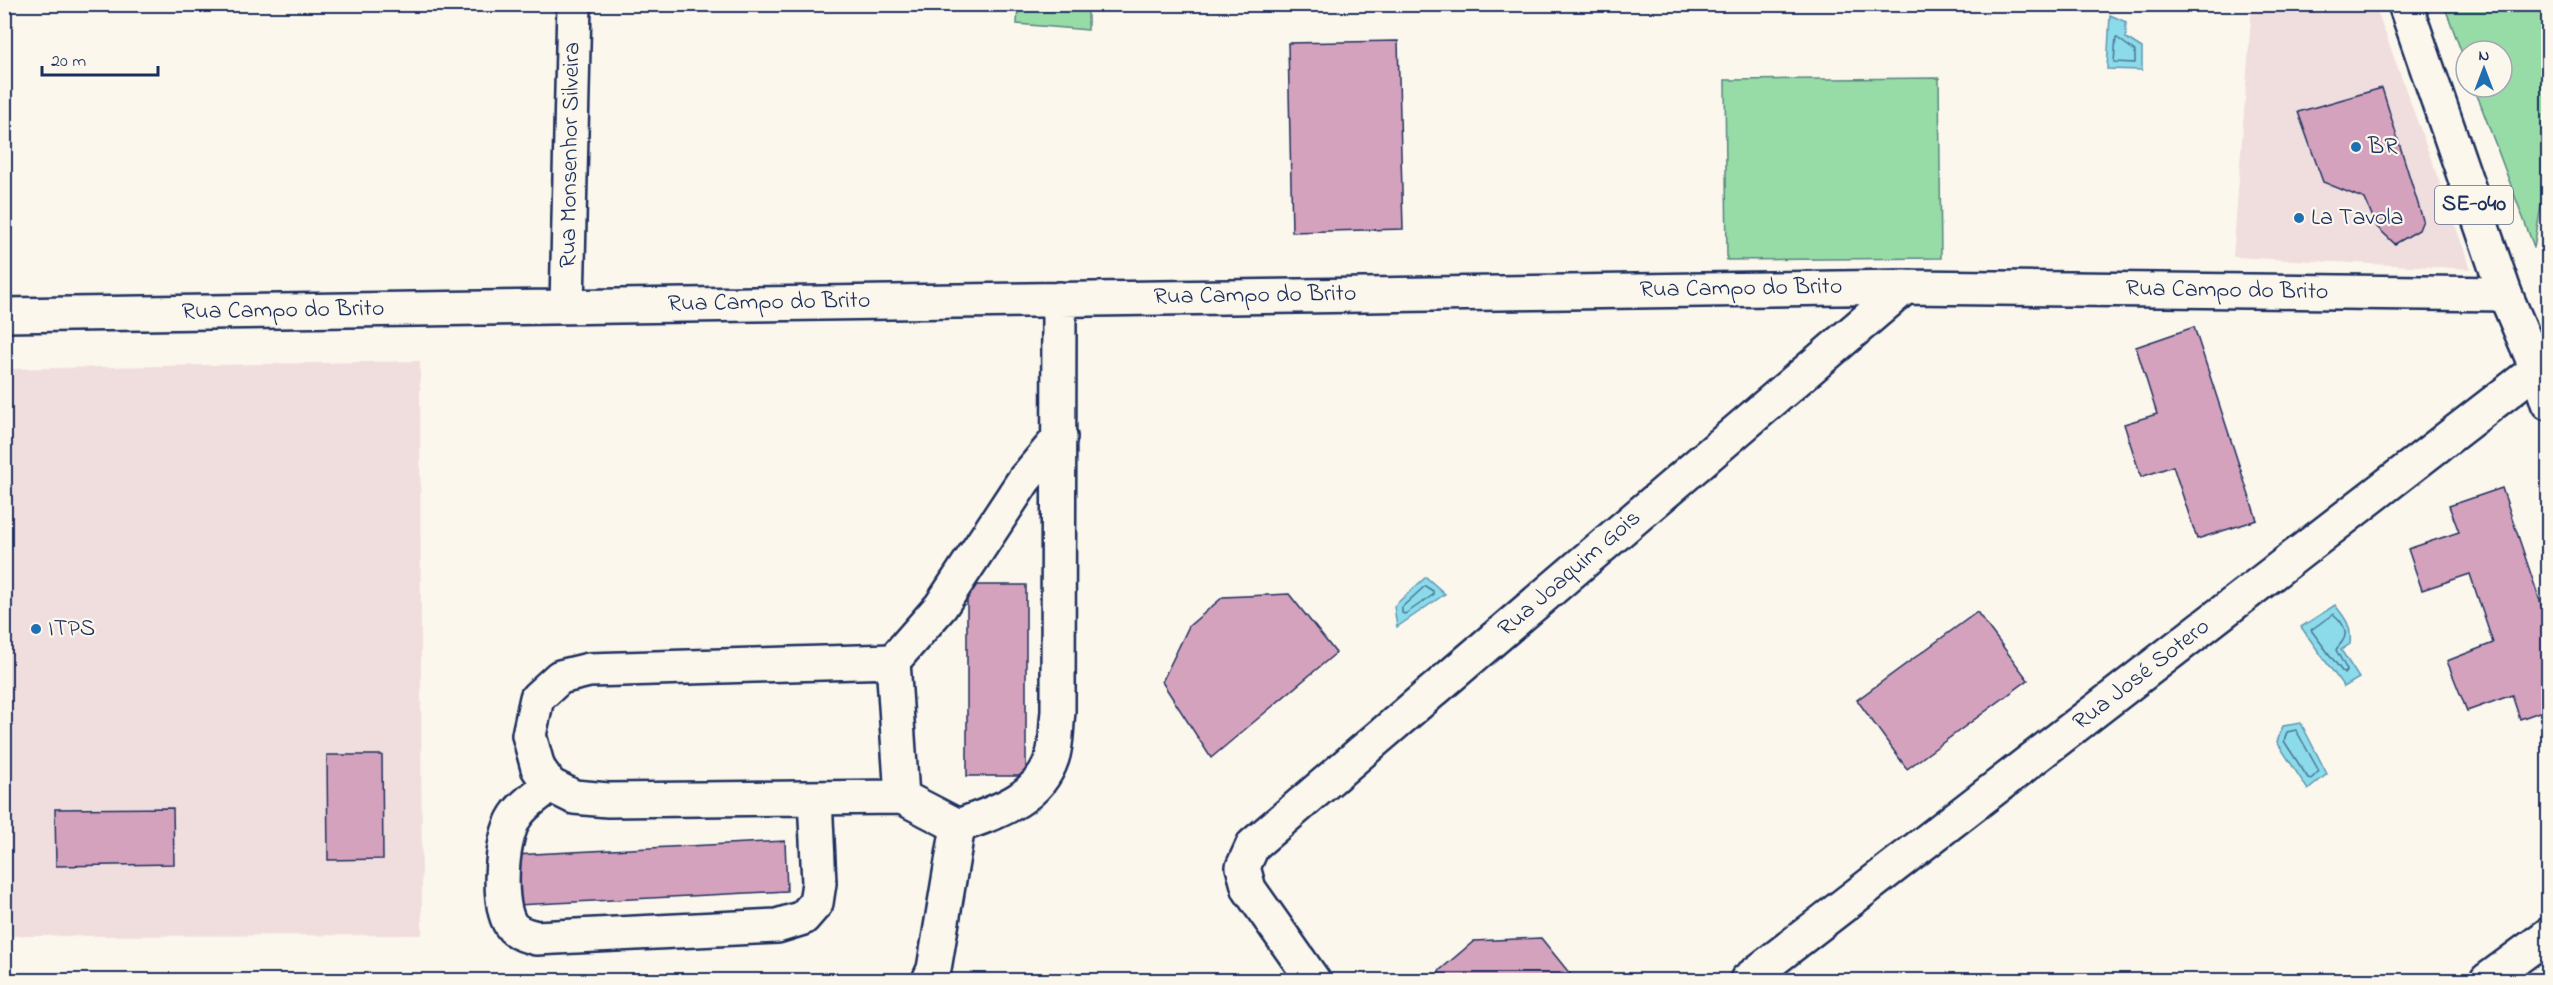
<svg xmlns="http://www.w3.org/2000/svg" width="2553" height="985" viewBox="0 0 2553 985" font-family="'Indie Flower',sans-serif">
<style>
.built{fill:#f0dede}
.green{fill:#97dba7;stroke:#598582;stroke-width:1.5}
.water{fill:#8cdbea;stroke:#5f96b2;stroke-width:1.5}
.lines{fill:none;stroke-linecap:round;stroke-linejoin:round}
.shore{stroke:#487496;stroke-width:1.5}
.building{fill:#d5a2be;stroke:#1b2f5e;stroke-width:1.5}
.minor-casing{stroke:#1b2f5e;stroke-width:38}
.major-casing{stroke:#1b2f5e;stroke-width:38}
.minor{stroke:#fbf7ec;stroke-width:33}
.major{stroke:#fbf7ec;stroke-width:33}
.poi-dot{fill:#1f6fb2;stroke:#fbf7ec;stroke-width:2}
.labels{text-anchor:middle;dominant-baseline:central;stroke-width:4.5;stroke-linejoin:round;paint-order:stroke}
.shield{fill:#fbf7ec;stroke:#5e6b89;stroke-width:1.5}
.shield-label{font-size:22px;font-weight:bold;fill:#1b2f5e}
.poi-label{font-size:24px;fill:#1b2f5e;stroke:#fbf7ec;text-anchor:start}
.street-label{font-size:24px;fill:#1b2f5e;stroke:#fbf7ec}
</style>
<rect width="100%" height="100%" fill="#fbf7ec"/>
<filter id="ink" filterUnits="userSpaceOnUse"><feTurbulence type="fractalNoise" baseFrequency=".0167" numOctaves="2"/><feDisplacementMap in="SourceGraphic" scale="12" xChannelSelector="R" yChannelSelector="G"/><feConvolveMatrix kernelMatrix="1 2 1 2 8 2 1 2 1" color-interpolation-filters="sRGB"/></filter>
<g filter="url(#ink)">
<path class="built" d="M 2252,5 L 2375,5 L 2471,269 L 2233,257 Z
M 420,361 L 422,935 L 5,936 L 4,369 Z"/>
<path class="green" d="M 1018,5 L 1088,5 L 1088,30 L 1017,24 Z
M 2444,5 L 2548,5 L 2548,166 L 2534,247 L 2474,87 L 2502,87 L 2502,51 L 2466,51 L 2466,64 Z
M 1939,78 L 1941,258 L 1727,260 L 1725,80 Z"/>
<path class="water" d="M 2110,15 L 2126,22 L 2126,38 L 2142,48 L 2142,70 L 2107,69 Z
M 1426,577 L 1445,594 L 1397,627 L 1394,606 Z
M 2335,605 C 2346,619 2352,626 2350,644 L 2341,650 L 2359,678 L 2344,687 L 2301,627 Z
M 2301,723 L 2327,774 L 2308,790 L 2277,742 L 2283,726 Z"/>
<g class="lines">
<path class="shore" d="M 2116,37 L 2135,51 L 2135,63 L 2114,62 Z
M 1425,586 L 1433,591 L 1433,595 L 1405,614 L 1402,613 L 1402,607 Z
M 2333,614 C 2341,620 2350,632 2342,642 C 2340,645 2337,647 2336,650 L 2347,670 L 2344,674 L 2311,630 Z
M 2296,730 L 2319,771 L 2311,779 L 2308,778 L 2284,741 L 2287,732 Z"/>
</g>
<path class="building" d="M 1398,41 L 1403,229 L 1292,232 L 1288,43 Z
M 2382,88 L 2423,220 L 2419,230 L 2395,244 L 2377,227 L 2365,199 L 2323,182 L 2298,112 Z
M 2194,327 L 2257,520 L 2197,539 L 2173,466 L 2141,477 L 2124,424 L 2157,414 L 2136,347 Z
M 2502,488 L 2548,625 L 2548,709 L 2520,719 L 2512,695 L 2467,711 L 2447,661 L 2493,643 L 2470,574 L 2422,590 L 2408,549 L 2459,532 L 2449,506 Z
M 967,585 L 1026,585 L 1026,776 L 967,776 Z
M 1289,594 L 1336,653 L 1211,758 L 1162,682 L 1189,626 L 1223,597 Z
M 1977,612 L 2028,680 L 1907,769 L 1857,700 Z
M 327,755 L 382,755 L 383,859 L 328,860 Z
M 173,808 L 174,864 L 56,866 L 55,809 Z
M 785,841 L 787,891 L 517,905 L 514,855 Z
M 1541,938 L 1575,980 L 1435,980 L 1440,970 L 1474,941 Z"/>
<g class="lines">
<defs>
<path id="minor" d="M 567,306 L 574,4
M 4,315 L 1905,287 L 2505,294
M 893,661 L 589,670 L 560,677 L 537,698 L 529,735 L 538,768 L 550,785 L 574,797 L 608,800 L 902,797
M 550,785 C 540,794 526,802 518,813 C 501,833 497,899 509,922 C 514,933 526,935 536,938 L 777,926 L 803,918 L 816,903 L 819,883 L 815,798
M 958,826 L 902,797 L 893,661 L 941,606 L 1024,480 L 1060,437
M 929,980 L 934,969 L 958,826 C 996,812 1038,800 1052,758 C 1057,744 1056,727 1058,712 L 1059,299
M 1313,980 L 1249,889 L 1243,867 L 1253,845 L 1905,287
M 1747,980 L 2537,369
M 2487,980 L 2548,935"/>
<path id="major" d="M 2405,4 L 2505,294 L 2537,369 L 2548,403"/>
</defs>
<use href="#minor" class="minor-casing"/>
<use href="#major" class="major-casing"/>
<use href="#minor" class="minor"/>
<use href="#major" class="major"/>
</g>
</g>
<g class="poi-dot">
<circle cx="2356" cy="147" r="6"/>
<circle cx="2299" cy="218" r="6"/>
<circle cx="36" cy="629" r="6"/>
</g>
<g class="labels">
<rect class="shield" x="2435" y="186" width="78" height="38" rx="4.5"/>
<g class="shield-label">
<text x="2474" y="205">SE-040</text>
</g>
<g class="poi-label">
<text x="2368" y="147">BR</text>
<text x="2311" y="218">La Tavola</text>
<text x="48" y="629">ITPS</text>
</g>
<g class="street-label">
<text transform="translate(571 155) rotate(-89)">Rua Monsenhor Silveira</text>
<text transform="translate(1741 289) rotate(-1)">Rua Campo do Brito</text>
<text transform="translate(2227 291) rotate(1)">Rua Campo do Brito</text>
<text transform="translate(1255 296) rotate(-1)">Rua Campo do Brito</text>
<text transform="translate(769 303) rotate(-1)">Rua Campo do Brito</text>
<text transform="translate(283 311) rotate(-1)">Rua Campo do Brito</text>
<text transform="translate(1570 574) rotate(-41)">Rua Joaquim Gois</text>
<text transform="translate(2142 675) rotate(-38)">Rua José Sotero</text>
</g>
</g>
<rect width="2553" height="985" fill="none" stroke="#fbf7ec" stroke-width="24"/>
<rect x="12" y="12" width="2529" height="961" fill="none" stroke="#1b2f5e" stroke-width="2" filter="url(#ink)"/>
<g transform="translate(2484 69)"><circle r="28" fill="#fbf7ec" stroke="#a1a7b3" stroke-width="1.5"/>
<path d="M0-4.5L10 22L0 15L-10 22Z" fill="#1f6fb2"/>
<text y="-9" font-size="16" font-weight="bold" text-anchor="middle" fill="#1b2f5e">N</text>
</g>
<path d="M42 66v9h116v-9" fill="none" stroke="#1b2f5e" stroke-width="3"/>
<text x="51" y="66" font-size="18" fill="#1b2f5e" stroke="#fbf7ec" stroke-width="4.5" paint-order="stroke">20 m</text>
</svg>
